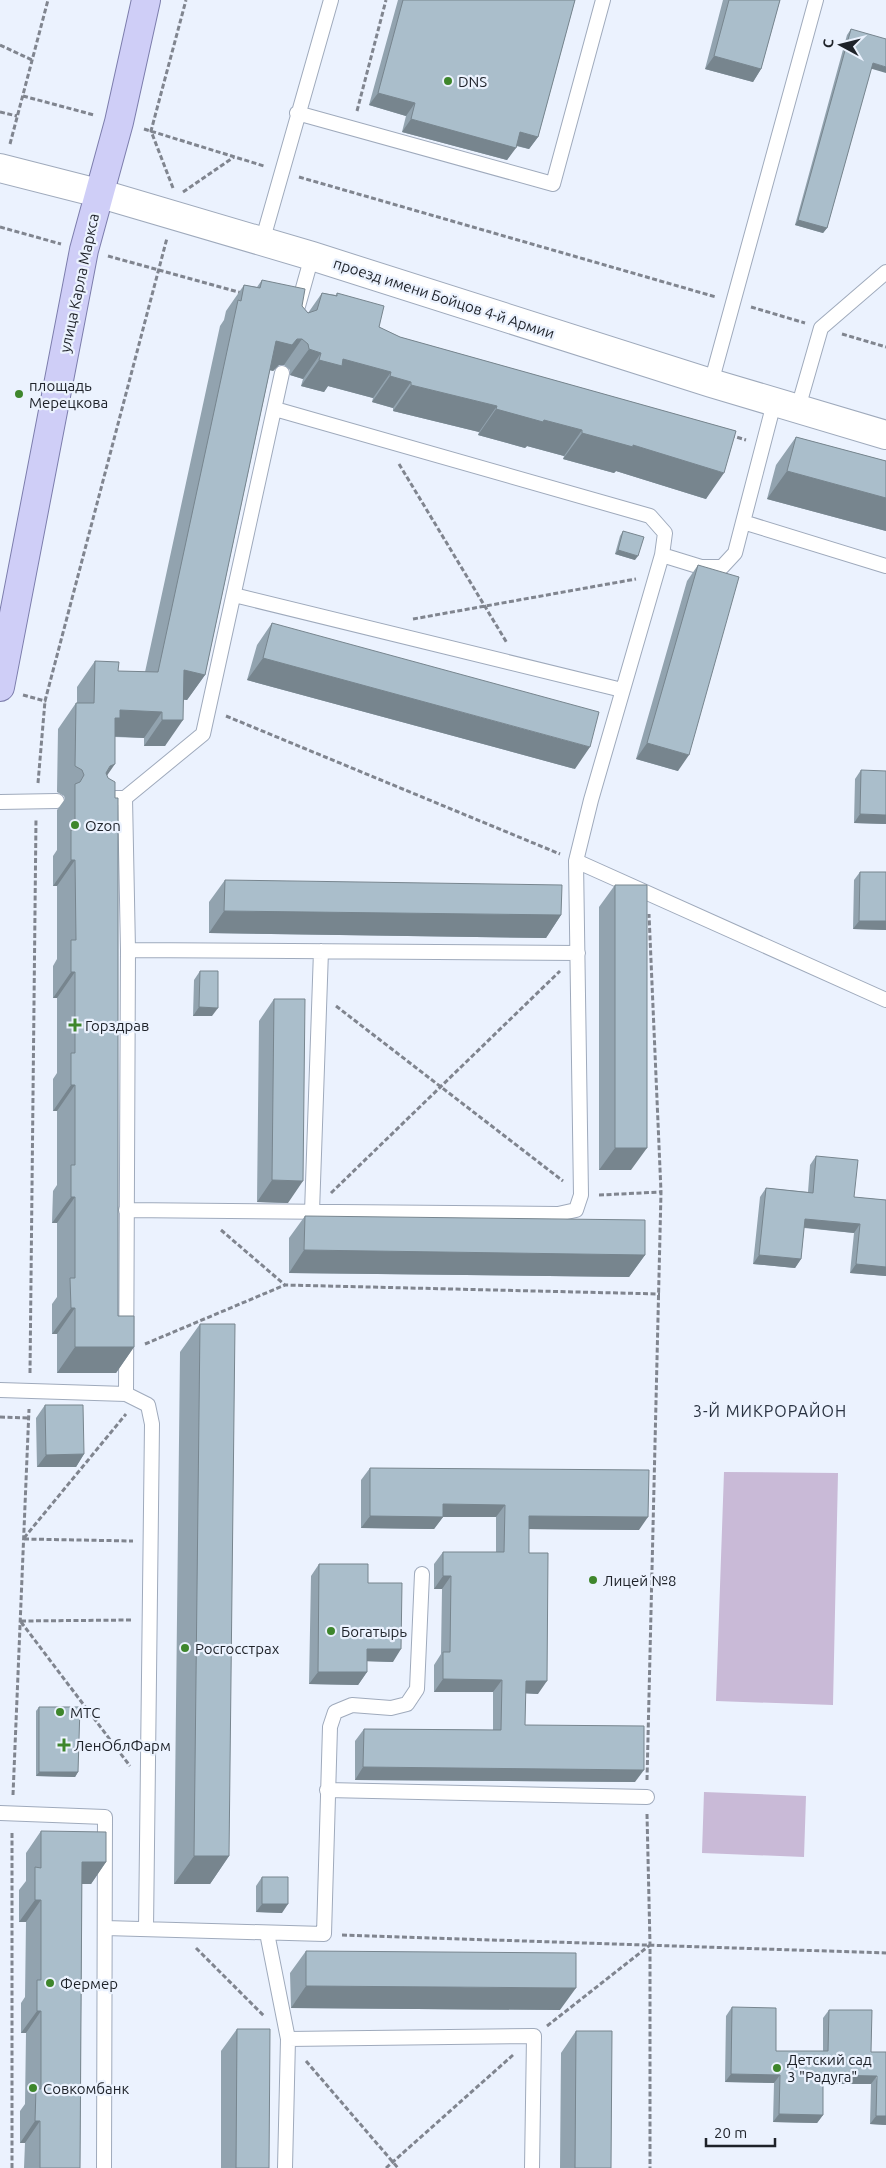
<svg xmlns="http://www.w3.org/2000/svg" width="886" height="2168" viewBox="0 0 886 2168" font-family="Ubuntu,sans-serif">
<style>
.green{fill:#c9bad7}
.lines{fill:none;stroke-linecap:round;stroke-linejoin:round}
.service-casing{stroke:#9faabc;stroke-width:16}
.tertiary-casing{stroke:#9faabc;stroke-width:30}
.primary-casing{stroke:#7c7dac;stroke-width:30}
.path{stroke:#80858f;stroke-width:3;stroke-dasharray:5 2.5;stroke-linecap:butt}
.service{stroke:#fff;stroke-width:14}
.tertiary{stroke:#fff;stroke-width:28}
.primary{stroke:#cfcef7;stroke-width:28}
.wall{fill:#92a3af}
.shaded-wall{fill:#77858e}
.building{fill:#aabecb;stroke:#77858e}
.poi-dot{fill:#3e862c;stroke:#ebf2fe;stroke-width:2}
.labels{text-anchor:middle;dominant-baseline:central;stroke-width:4.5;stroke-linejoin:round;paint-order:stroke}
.poi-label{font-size:15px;fill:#1e2229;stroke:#ebf2fe;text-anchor:start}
.street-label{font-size:15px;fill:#1e2229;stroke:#ebf2fe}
.neighbourhood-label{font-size:16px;letter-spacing:1px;fill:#293240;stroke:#ebf2fe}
</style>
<rect width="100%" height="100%" fill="#ebf2fe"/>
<path class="green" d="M 724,1472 L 838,1473 L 833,1705 L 716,1701 Z
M 704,1792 L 806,1796 L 804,1857 L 702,1853 Z"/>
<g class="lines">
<defs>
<path id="service" d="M 297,113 L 553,184 L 603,0
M 262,242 L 331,0
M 298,306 L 312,256
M 711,383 L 816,0
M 798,408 L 821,328 L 886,272
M 275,409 L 650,516 L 665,533 L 662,555 L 701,567 L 722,567 L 735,553 L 743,522 L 886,566
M 743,522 L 774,403
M 234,595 L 622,690
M 116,798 L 125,798 L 203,734 L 282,373
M 125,798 L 128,950 L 126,1394
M 0,802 L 57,801
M 576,861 L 886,1000
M 128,950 L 578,953
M 126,1210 L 558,1214 L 576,1210 L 581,1195 L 576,861 L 591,800 L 662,555
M 312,1212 L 321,951
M 0,1390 L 126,1394 L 148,1405 L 152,1424 L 146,1929
M 327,1790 L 647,1797
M 0,1813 L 105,1817 L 104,2168
M 105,1928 L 324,1934 L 330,1727 L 335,1712 L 352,1705 L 391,1708 L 407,1704 L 417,1689 L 422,1574
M 267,1933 L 288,2039
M 285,2168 L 288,2039 L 534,2036 L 532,2168"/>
<path id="tertiary" d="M 0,168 L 98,193 L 312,256 L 711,383 L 886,435"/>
<path id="primary" d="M 0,687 L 84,250 L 119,122 L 146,0"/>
</defs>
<use href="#service" class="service-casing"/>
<use href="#tertiary" class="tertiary-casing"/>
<use href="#primary" class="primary-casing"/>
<path class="path" d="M 0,45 L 32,60
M 23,96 L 94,115
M 357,111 L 386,0
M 0,112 L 17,116
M 144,129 L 264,166
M 10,144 L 48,0
M 299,177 L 716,297
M 173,188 L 151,131 L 186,0
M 183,192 L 234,157
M 0,227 L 61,244
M 108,256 L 242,293
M 751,307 L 805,323
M 842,334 L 886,347
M 730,435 L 746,440
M 399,464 L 507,643
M 413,619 L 636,579
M 23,695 L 45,701 L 167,238
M 226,716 L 560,854
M 38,783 L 45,701
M 336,1006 L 563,1181
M 331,1193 L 560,971
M 599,1195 L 661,1192
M 221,1230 L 285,1285 L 660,1294
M 145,1344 L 285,1285
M 30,1373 L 36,819
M 0,1417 L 29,1418
M 24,1538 L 126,1414
M 24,1539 L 133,1541
M 21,1621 L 132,1620
M 21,1622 L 130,1766
M 647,1780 L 661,1192 L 649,914
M 13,1795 L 29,1409
M 647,1814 L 650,1944 L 650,2168
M 342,1935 L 886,1953
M 196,1948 L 264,2016
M 547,2026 L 650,1945
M 306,2061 L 398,2168
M 12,2168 L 12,1831
M 386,2168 L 513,2055"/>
<use href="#service" class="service"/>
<use href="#tertiary" class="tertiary"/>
<use href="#primary" class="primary"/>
</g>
<path class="wall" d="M 398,0 L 575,0 L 538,137 L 529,149 L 516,146 L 507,160 L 402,132 L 406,116 L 369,105 Z
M 723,0 L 780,0 L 761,69 L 753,82 L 705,69 Z
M 851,29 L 871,69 L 827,228 L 823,233 L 795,225 L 847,35 Z
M 262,280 L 302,306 L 308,313 L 322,293 L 336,295 L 337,293 L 379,327 L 400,337 L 736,431 L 706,499 L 616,471 L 614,473 L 563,459 L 564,456 L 527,446 L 525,448 L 478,435 L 479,432 L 393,411 L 393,408 L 372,402 L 373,398 L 328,386 L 324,392 L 301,386 L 303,379 L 290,375 L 290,370 L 284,365 L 279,365 L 273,371 L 270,370 L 205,675 L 187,700 L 184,700 L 165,746 L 144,746 L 144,738 L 115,737 L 107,775 L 118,1316 L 134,1347 L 116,1373 L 57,1373 L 57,1334 L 52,1334 L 52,1304 L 57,1297 L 57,1223 L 52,1223 L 53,1191 L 57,1185 L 57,1111 L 53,1111 L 53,1079 L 57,1073 L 57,998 L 53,998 L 53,966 L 57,959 L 57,886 L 53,886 L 53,856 L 57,850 L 57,810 L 65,799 L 64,796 L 57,792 L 58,729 L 76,703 L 77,703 L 77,687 L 95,661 L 118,671 L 145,672 L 220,326 L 224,320 L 226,311 L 244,285 L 257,287 Z
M 796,437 L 886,461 L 886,531 L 767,499 L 776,465 Z
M 623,531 L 635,560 L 615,554 L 620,536 Z
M 698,565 L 678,771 L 636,759 L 687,581 Z
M 272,623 L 575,769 L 247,680 L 257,645 Z
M 861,770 L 886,824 L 854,823 L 855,779 Z
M 860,872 L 886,872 L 886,930 L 853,929 L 854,880 Z
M 225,880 L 561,915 L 546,938 L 209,933 L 209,902 Z
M 615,885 L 631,1170 L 599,1170 L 599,907 Z
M 200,971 L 212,1016 L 193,1016 L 194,980 Z
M 274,999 L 288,1203 L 257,1202 L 259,1021 Z
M 816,1156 L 854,1197 L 886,1200 L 886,1276 L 850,1273 L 854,1233 L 804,1228 L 801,1259 L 795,1268 L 753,1264 L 760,1197 L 766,1188 L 808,1192 L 810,1165 Z
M 305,1216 L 645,1255 L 629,1277 L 289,1273 L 289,1238 Z
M 200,1324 L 229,1856 L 210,1884 L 174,1884 L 180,1352 Z
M 45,1405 L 84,1454 L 76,1467 L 37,1467 L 36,1418 Z
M 370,1468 L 639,1530 L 529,1529 L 529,1553 L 538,1694 L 525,1693 L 525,1725 L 635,1782 L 355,1780 L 355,1741 L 364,1729 L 493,1730 L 493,1692 L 434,1692 L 434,1665 L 441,1654 L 442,1589 L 434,1589 L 434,1564 L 443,1552 L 496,1552 L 496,1517 L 443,1517 L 434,1529 L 361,1528 L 361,1480 Z
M 319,1564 L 368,1583 L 393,1662 L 367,1661 L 367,1672 L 358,1685 L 309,1684 L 311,1576 Z
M 39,1707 L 78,1772 L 75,1777 L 36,1776 L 36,1711 Z
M 41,1831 L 106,1862 L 91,1884 L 82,1884 L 80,2168 L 24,2168 L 25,2143 L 20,2143 L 20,2111 L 25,2104 L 26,2033 L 21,2033 L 21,2003 L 25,1997 L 26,1922 L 19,1922 L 19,1890 L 26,1881 L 26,1853 Z
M 262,1877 L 282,1913 L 256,1912 L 256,1886 Z
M 306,1951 L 560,2010 L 291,2008 L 290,1973 Z
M 732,2007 L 776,2051 L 823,2051 L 823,2018 L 829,2010 L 871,2052 L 886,2125 L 870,2124 L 871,2084 L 823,2084 L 823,2115 L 817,2123 L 773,2122 L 774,2083 L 725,2082 L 726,2016 Z
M 237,2029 L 269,2168 L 221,2168 L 221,2051 Z
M 576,2031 L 611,2168 L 560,2168 L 561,2053 Z"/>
<path class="shaded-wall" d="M 714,56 L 761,69 L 753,82 L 705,69 Z
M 873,63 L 886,67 L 886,73 L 869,68 Z
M 378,93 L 415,103 L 406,116 L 369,105 Z
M 411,119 L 516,148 L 507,160 L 402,132 Z
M 520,132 L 538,137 L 529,149 L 511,144 Z
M 798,220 L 827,228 L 823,233 L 795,225 Z
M 302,339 L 284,365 L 279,365 L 273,371 L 258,367 L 276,341 Z
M 309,349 L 321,353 L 303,379 L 290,375 Z
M 343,359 L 391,372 L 373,398 L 328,386 L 324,392 L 301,386 L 319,360 Z
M 390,376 L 411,382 L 393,408 L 372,402 Z
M 411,385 L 497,406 L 479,432 L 393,411 Z
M 496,409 L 544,420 L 582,430 L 564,456 L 527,446 L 525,448 L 478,435 Z
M 582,433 L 633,445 L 724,473 L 706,499 L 616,471 L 614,473 L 563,459 Z
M 787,471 L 886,498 L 886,531 L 767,499 Z
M 618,550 L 638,556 L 635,560 L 615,554 Z
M 263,658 L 590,747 L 575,769 L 247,680 Z
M 184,670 L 205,675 L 187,700 L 166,696 Z
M 120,710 L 162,712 L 144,738 L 107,736 L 97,744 Z
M 162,720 L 183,720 L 165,746 L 144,746 Z
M 647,743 L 689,755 L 678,771 L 636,759 Z
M 115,764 L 97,790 L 110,766 Z
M 860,814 L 886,815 L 886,824 L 854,823 Z
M 71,860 L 75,860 L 57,886 L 53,886 Z
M 224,911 L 561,915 L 546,938 L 209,933 Z
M 859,921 L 886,921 L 886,930 L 853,929 Z
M 71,972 L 75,972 L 57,998 L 53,998 Z
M 199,1007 L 218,1008 L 212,1016 L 193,1016 Z
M 71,1085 L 75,1085 L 57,1111 L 53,1111 Z
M 615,1148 L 647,1148 L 631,1170 L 599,1170 Z
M 272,1180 L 303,1181 L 288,1203 L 257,1202 Z
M 71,1197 L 75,1197 L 57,1223 L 52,1223 Z
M 805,1219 L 860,1224 L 854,1233 L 799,1227 Z
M 304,1250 L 645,1255 L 629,1277 L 289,1273 Z
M 759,1255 L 801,1259 L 795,1268 L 753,1264 Z
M 856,1264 L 886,1267 L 886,1276 L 850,1273 Z
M 71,1308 L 75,1308 L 57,1334 L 52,1334 Z
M 75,1347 L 134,1347 L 116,1373 L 57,1373 Z
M 84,1454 L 76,1467 L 37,1467 L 46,1455 Z
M 443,1504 L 505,1505 L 496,1517 L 443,1517 L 434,1529 L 361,1528 L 370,1516 Z
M 529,1516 L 648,1517 L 639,1530 L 520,1529 Z
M 443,1576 L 451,1576 L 442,1589 L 434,1589 Z
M 367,1649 L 401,1649 L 393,1662 L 359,1661 Z
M 318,1672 L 367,1672 L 358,1685 L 309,1684 Z
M 443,1679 L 502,1680 L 493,1692 L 434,1692 Z
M 526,1681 L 547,1681 L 538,1694 L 517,1693 Z
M 363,1767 L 644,1770 L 635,1782 L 355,1780 Z
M 39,1772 L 78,1772 L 75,1777 L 36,1776 Z
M 194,1856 L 229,1856 L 210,1884 L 174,1884 Z
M 82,1862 L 106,1862 L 91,1884 L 67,1884 Z
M 35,1900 L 41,1900 L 26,1922 L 19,1922 Z
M 262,1904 L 288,1904 L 282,1913 L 256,1912 Z
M 306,1986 L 576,1988 L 560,2010 L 291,2008 Z
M 37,2011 L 41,2011 L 26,2033 L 21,2033 Z
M 731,2074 L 780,2075 L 774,2083 L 725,2082 Z
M 823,2075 L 877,2076 L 871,2084 L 817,2084 Z
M 779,2114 L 823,2115 L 817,2123 L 773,2122 Z
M 876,2116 L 886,2116 L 886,2125 L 870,2124 Z
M 35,2121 L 40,2121 L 25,2143 L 20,2143 Z"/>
<path class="building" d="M 403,0 L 575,0 L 538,137 L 520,132 L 516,148 L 411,119 L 415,103 L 378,93 Z
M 729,0 L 780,0 L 761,69 L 714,56 Z
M 851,29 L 886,39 L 886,67 L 873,63 L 827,228 L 798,220 Z
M 262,280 L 305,289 L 302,306 L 308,313 L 317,310 L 322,293 L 337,296 L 337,293 L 384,306 L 379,327 L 400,337 L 736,431 L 724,473 L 633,445 L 633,447 L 582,433 L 582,430 L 544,420 L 543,422 L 496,409 L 497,406 L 411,385 L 411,382 L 390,376 L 391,372 L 343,359 L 342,366 L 319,360 L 321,353 L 309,349 L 308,344 L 302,339 L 297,339 L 292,345 L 276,341 L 205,675 L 184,670 L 183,720 L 162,720 L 162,712 L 120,710 L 120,718 L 115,718 L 115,764 L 110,766 L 106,773 L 108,778 L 115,782 L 115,798 L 118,798 L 118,1316 L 134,1316 L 134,1347 L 75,1347 L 75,1308 L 71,1308 L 70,1278 L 75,1278 L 75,1197 L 71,1197 L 71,1165 L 75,1165 L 75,1085 L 71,1085 L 71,1053 L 75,1053 L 75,972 L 71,972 L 71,940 L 76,940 L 75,860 L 71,860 L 71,830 L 75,830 L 75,784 L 80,782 L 84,775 L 82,770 L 75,766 L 76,703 L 94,703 L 95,661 L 119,662 L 118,671 L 158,672 L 238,300 L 241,301 L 244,285 L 260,288 Z
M 796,437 L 886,461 L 886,498 L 787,471 Z
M 623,531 L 644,537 L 638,556 L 618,550 Z
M 698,565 L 739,577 L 689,755 L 647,743 Z
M 272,623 L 599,712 L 590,747 L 263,658 Z
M 861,770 L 886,771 L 886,815 L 860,814 Z
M 860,872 L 886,872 L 886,921 L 859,921 Z
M 225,880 L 562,885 L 561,915 L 224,911 Z
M 615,885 L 647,885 L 647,1148 L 615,1148 Z
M 200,971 L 218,971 L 218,1008 L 199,1007 Z
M 274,999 L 305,999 L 303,1181 L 272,1180 Z
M 816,1156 L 858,1160 L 854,1197 L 886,1200 L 886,1267 L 856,1264 L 860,1224 L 805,1219 L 801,1259 L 759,1255 L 766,1188 L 813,1193 Z
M 305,1216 L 645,1220 L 645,1255 L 304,1250 Z
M 200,1324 L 235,1324 L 229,1856 L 194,1856 Z
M 45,1405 L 83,1405 L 84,1454 L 46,1455 Z
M 370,1468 L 649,1470 L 648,1517 L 529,1516 L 529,1553 L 548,1553 L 547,1681 L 526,1681 L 525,1725 L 644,1726 L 644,1770 L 363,1767 L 364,1729 L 501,1730 L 502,1680 L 443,1679 L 443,1652 L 450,1652 L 451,1576 L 443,1576 L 443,1552 L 504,1552 L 505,1505 L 443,1504 L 443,1517 L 370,1516 Z
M 319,1564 L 368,1564 L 368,1583 L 402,1583 L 401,1649 L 367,1649 L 367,1672 L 318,1672 Z
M 39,1707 L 80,1707 L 78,1772 L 39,1772 Z
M 41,1831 L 106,1832 L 106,1862 L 82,1862 L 80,2168 L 40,2168 L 40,2121 L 35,2121 L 36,2089 L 41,2089 L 41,2011 L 37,2011 L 37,1980 L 41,1980 L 41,1900 L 35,1900 L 35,1867 L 41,1868 Z
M 262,1877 L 288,1877 L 288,1904 L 262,1904 Z
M 306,1951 L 576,1953 L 576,1988 L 306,1986 Z
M 732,2007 L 776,2008 L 776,2051 L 828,2051 L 829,2010 L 872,2010 L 871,2052 L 886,2052 L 886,2116 L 876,2116 L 877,2076 L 823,2075 L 823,2115 L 779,2114 L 780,2075 L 731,2074 Z
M 237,2029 L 270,2029 L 269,2168 L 236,2168 Z
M 576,2031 L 612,2031 L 611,2168 L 575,2168 Z"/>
<g class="poi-dot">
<circle cx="448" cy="81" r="5"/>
<circle cx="19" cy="394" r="5"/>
<circle cx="75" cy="825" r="5"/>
<path d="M72.5 1017.5h5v5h5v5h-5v5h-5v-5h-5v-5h5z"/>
<circle cx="593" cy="1580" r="5"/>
<circle cx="331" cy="1631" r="5"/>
<circle cx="185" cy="1648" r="5"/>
<circle cx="60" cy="1712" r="5"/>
<path d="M61.5 1737.5h5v5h5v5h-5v5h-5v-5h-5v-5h5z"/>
<circle cx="50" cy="1983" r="5"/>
<circle cx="777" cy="2068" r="5"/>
<circle cx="33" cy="2088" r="5"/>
</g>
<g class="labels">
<g class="poi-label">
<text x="458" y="81">DNS</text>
<text x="29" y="385">площадь<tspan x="29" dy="17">Мерецкова</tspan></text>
<text x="85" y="825">Ozon</text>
<text x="85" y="1025">Горздрав</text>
<text x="603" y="1580">Лицей №8</text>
<text x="341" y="1631">Богатырь</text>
<text x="195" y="1648">Росгосстрах</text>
<text x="70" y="1712">МТС</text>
<text x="74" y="1745">ЛенОблФарм</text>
<text x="60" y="1983">Фермер</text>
<text x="787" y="2059">Детский сад<tspan x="787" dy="17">3 "Радуга"</tspan></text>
<text x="43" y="2088">Совкомбанк</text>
</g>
<g class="street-label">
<text transform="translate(79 283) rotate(-78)">улица Карла Маркса</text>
<text transform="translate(444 298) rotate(18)">проезд имени Бойцов 4-й Армии</text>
</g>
<g class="neighbourhood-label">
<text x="770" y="1411">3-Й МИКРОРАЙОН</text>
</g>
</g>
<g transform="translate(841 45) rotate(277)" stroke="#ebf2fe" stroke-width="4" paint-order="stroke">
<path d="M0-4L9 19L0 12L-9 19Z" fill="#1e2229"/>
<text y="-8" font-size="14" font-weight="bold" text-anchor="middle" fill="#1e2229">С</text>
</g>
<path d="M706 2138v8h69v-8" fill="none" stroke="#1e2229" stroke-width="2.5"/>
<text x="714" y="2138" font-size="15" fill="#1e2229" stroke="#ebf2fe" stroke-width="4" paint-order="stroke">20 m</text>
</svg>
